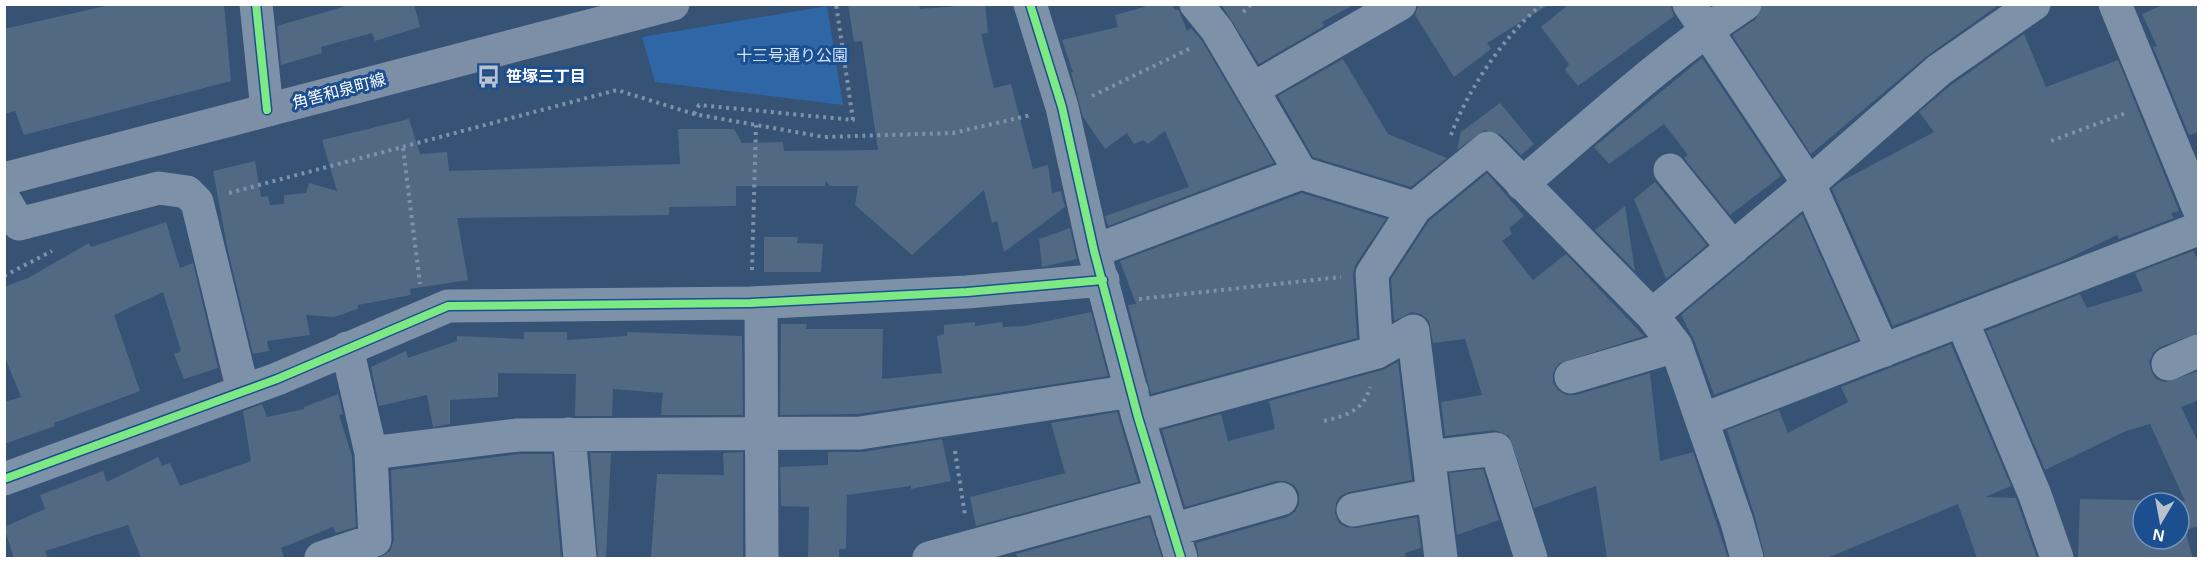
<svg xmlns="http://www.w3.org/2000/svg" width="2203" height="563" viewBox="0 0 2203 563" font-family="Arial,'Noto Sans JP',sans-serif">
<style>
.green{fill:#2f66a5}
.building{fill:#526984;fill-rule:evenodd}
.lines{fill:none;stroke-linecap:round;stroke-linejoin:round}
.path{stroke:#7d92a8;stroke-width:4;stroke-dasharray:3 4.5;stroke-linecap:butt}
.minor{stroke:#7d92a8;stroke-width:33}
.major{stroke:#7d8ea7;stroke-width:33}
.cycleway-casing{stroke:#1b4f8f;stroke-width:11}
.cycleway{stroke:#7ce984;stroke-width:8}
.labels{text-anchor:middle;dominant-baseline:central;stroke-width:6;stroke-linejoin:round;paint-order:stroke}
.park-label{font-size:16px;fill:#cfe3fa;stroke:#1b4f8f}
.poi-label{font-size:16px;font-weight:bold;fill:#fff;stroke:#1b4f8f;text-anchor:start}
.street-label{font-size:16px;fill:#fff;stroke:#1b4f8f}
</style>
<rect width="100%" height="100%" fill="#365274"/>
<path class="green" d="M 827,6 L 843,105 L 655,82 L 642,37 Z"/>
<path class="building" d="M 114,4 L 224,4 L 231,81 L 24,135 L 15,111 L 4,114 L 4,29 Z
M 353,4 L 414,4 L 420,27 L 375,41 L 372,33 L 321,47 L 322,53 L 281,65 L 277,26 Z
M 848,4 L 919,4 L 920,9 L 985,4 L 988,33 L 981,34 L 994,88 L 1011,84 L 1033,169 L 1048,165 L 1052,193 L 1061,191 L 1065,207 L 1004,252 L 997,221 L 992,223 L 984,190 L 912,255 L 855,205 L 858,186 L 830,186 L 826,181 L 825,186 L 736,186 L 736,206 L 669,207 L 669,215 L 457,218 L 468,280 L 410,289 L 411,295 L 358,305 L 358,309 L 334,317 L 306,315 L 310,335 L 267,341 L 269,351 L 253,354 L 228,251 L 213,171 L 255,161 L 261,197 L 268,196 L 270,205 L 284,204 L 284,195 L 306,193 L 309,183 L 337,191 L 322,140 L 409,119 L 420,154 L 447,152 L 449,171 L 680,164 L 678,129 L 734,129 L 742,143 L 783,142 L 784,151 L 878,150 L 862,41 L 854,42 Z
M 1221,4 L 1355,4 L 1322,22 L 1324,26 L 1259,64 Z
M 1419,4 L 1550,4 L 1487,43 L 1491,49 L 1454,77 L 1415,15 Z
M 1569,4 L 1670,4 L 1674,16 L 1578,86 L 1565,70 L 1569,64 L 1541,27 Z
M 1763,4 L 2000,4 L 1927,56 L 1811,154 L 1732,35 L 1756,19 Z
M 2165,4 L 2199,4 L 2199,132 L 2189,135 L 2153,47 L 2157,46 L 2142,14 Z
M 1151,5 L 1172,5 L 1175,10 L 1179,10 L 1187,31 L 1191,28 L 1202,41 L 1274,163 L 1108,226 L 1105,216 L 1189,187 L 1165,131 L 1148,144 L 1143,140 L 1134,144 L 1127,133 L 1105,149 L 1083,117 L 1071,72 L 1073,72 L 1062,40 L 1118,27 L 1115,15 Z
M 2024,34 L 2046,87 L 2118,60 L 2179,211 L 2171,213 L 2174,218 L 2119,239 L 2117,235 L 2063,261 L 1893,326 L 1832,189 L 1840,182 L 1934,132 L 1919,112 L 1951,85 Z
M 1702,58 L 1781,176 L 1730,215 L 1684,158 L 1688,155 L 1664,124 L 1609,164 L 1594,147 Z
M 1343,59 L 1388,134 L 1447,158 L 1411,187 L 1313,157 L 1278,96 Z
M 1500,103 L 1534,144 L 1521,155 L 1501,135 L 1485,130 L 1457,150 L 1461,132 Z
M 1487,173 L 1524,216 L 1509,228 L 1512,234 L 1502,241 L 1533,280 L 1566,254 L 1644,336 L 1558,364 L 1553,373 L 1553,382 L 1558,390 L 1566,395 L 1576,395 L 1650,373 L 1660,461 L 1693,452 L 1728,558 L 1607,558 L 1596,486 L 1534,508 L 1509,436 L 1494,430 L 1445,436 L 1441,402 L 1482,395 L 1465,339 L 1433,343 L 1429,321 L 1421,314 L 1412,312 L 1394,321 L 1391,279 L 1429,221 Z
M 1655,182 L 1707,245 L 1666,279 L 1634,199 Z
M 1302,193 L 1386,219 L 1356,264 L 1353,274 L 1357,338 L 1151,394 L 1128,305 L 1136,304 L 1120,261 Z
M 1625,206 L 1635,271 L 1595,230 Z
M 1802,214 L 1858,340 L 1714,395 L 1694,340 L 1681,315 Z
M 166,222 L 180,268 L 193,263 L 218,368 L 184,379 L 174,354 L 181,351 L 163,292 L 114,315 L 140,391 L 54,423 L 55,426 L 4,444 L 4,402 L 21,397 L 4,355 L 4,287 L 28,278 L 89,243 L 91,247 Z
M 1070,228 L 1077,259 L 1042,267 L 1039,239 Z
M 764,237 L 798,237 L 797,243 L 823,244 L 821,272 L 764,272 Z
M 2193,251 L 2199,261 L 2199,333 L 2160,347 L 2153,353 L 2149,362 L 2151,371 L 2156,379 L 2165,382 L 2199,371 L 2199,400 L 2181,407 L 2199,444 L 2199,530 L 2197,526 L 2185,531 L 2193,558 L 2078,558 L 2080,499 L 2185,501 L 2150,424 L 2126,431 L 2045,470 L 1986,331 L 2080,294 L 2087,308 L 2143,291 L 2135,273 ZM 2143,503 L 2179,503 L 2179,539 L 2143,539 Z
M 1091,312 L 1108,376 L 859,414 L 780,415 L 781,324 L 807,324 L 806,329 L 883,329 L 882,379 L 942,373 L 937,336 L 944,334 L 944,325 L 975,322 L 975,326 L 1002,322 L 1003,327 L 1024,326 Z
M 524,332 L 567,332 L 567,340 L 627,336 L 627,332 L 742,336 L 743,415 L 661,415 L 663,393 L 613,389 L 612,416 L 575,416 L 576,374 L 498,373 L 498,397 L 450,400 L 450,424 L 433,427 L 427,395 L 379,406 L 371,367 L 406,351 L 408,358 L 457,341 L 457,336 L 524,339 Z
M 1951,344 L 2011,486 L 1985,497 L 2016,498 L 2037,558 L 1977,558 L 1958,504 L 1827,558 L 1765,558 L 1755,517 L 1727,430 L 1779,410 L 1788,433 L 1848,402 L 1841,387 Z
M 1398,362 L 1412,480 L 1349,492 L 1340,496 L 1336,503 L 1335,513 L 1339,523 L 1346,527 L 1356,528 L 1417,517 L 1421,548 L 1405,553 L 1406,558 L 1199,558 L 1196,543 L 1287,517 L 1295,512 L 1299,504 L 1299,493 L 1294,485 L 1285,481 L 1276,481 L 1185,507 L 1162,430 L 1221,414 L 1228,441 L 1275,429 L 1269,401 L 1382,370 Z
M 338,394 L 343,414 L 339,415 L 352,456 L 356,527 L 336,533 L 333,527 L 281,548 L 284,558 L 141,558 L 128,525 L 45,551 L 48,558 L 14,558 L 4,527 L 45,509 L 40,495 L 103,471 L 107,482 L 158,457 L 162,466 L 170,463 L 180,486 L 251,461 L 243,411 L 262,404 L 267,417 L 304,409 L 304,407 Z
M 1117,412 L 1138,482 L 976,526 L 970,497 L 1065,473 L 1051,423 Z
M 942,439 L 951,481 L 911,489 L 911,486 L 847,495 L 846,549 L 839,549 L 839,558 L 808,558 L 809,507 L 781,506 L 780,467 L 828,465 L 828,452 L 863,452 Z
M 743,452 L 743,558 L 651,558 L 657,474 L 724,475 L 723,453 Z
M 590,453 L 611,453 L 606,558 L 598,558 Z
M 519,454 L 552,454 L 561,558 L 379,558 L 390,551 L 394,540 L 391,470 Z
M 1483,469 L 1499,520 L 1457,535 L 1449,473 Z
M 1149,517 L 1162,558 L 1018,558 L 1016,554 Z"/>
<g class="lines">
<path class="path" d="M 1243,12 L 1252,4
M 1092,96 L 1191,48
M 694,114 L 699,105 L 853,120 L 836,4
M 1451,135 C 1468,89 1504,36 1542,4
M 2051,141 L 2126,113
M 403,148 L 420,284
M 229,193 L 617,90 L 694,114 L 824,137 L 953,133 L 1031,115
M 752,270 L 756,125
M 4,276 L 52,251
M 1139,299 L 1341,277
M 1324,421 C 1345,416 1364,411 1370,387
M 955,451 L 965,515"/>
<path class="minor" d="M 256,4 L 267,110
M 1030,4 L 1062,107 L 1094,251 L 1138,417 L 1181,558
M 1196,4 L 1217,30 L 1301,173 L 1415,208
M 1689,4 L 1809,184 L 1883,351
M 2115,4 L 2198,207
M 1253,89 L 1400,4
M 1670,170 L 1733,248
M 1522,184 C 1595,122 1665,57 1745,4
M 4,199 L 19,224 L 159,188 L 187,192 L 197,202 L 243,391
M 1094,251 L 1301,173
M 761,303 L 762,558
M 1652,315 L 1809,184 L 1939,70 L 2034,4
M 1962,321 L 2035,495 L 2057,558
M 1377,352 L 1372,274 L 1415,208 L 1488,148 L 1652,315 L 1676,346 L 1737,522 L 1747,558
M 2168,364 L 2198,351
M 1571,377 L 1676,346
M 1138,417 L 1377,352 L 1413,331 L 1441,558
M 1702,420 L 2198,229
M 569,434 L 580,558
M 371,453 L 518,435 L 860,433 L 1132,391
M 1429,457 L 1496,449 L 1531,558
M 4,479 L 277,379 L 448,306 L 751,303 L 967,292 L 1103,280
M 1353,510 L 1433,495
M 1172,530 L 1281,499
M 321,558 L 375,540 L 371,453 L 347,348
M 929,558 L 1160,495"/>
<path class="major" d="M 4,179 L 673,4"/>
<defs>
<path id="cycleway" d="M 256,4 L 267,110
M 1030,4 L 1062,107 L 1094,251 L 1138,417 L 1181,558
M 4,479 L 277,379 L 448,306 L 751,303 L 967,292 L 1103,280"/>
</defs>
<use href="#cycleway" class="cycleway-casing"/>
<use href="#cycleway" class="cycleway"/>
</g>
<defs>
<symbol id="bus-bare" viewBox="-9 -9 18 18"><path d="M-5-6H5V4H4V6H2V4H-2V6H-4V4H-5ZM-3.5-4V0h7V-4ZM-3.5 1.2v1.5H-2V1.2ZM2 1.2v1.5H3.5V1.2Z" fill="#b9c2ce" stroke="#1b4f8f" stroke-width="2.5" paint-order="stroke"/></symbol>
</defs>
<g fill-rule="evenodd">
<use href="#bus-bare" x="472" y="60" width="33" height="33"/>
</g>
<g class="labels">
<g class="park-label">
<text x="792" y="55">十三号通り公園</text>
</g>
<g class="poi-label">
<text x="506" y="76">笹塚三丁目</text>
</g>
<g class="street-label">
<text transform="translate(339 91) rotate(-15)">角筈和泉町線</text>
</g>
</g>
<rect width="2203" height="563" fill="none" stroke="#ffffff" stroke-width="12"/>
<g transform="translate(2161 521) rotate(190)"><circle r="28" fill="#1b4f8f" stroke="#7695bc" stroke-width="1.5"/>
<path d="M0-4.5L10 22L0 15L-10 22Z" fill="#b9c2ce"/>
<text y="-9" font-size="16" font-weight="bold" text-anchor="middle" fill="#ffffff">N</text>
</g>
</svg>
